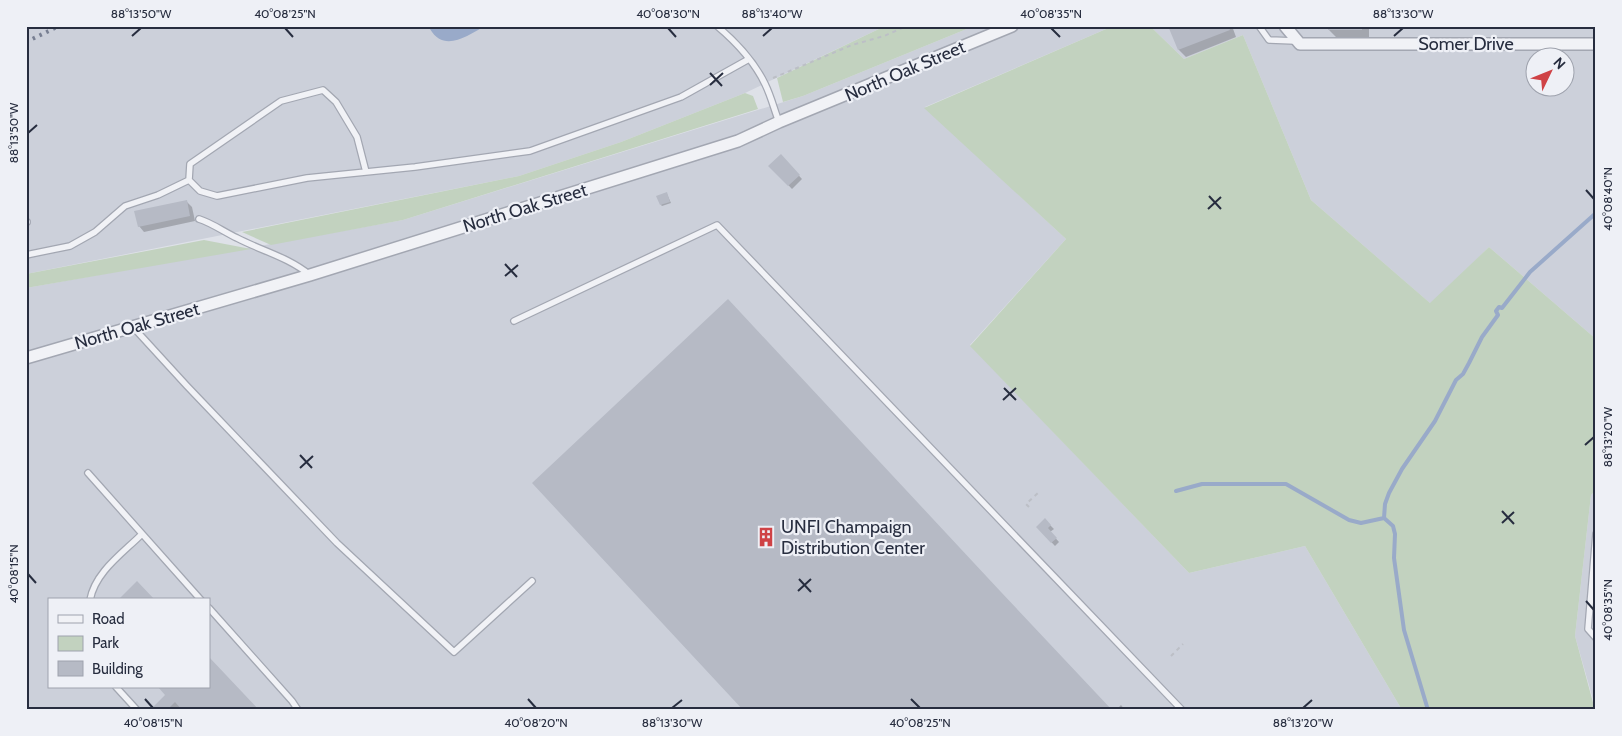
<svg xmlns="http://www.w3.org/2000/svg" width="1622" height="736" viewBox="0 0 1622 736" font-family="Cabin,sans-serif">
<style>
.built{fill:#ccd0da;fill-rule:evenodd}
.green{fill:#c2d2bf}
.water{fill:#99aac9}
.shadow{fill:#0003}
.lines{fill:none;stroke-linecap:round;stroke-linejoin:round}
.stream{stroke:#99aac9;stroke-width:4}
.building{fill:#b6bac5}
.lane-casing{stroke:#a3a7b2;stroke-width:8}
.street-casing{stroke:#a3a7b2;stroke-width:14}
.path{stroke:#bcbfc6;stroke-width:2;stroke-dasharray:4 4;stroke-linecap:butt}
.lane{stroke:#f1f2f6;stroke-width:5.5}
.street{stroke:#f1f2f6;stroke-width:11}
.rail{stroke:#787f92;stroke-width:4;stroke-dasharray:2.5 5;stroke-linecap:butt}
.ticks{fill:none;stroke:#272d3f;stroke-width:2}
.labels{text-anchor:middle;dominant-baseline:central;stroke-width:4.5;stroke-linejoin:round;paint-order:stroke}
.street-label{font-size:18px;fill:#272d3f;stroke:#eef0f6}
.poi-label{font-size:18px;fill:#272d3f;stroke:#eef0f6;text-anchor:start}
.neatline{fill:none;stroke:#272d3f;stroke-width:2}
.ticks-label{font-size:12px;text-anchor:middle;fill:#272d3f}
</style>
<rect width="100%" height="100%" fill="#dee1e8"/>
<path class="built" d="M 26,26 L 885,26 L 745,93 L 621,142 L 519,176 L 26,274 Z
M 974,26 L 1113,26 L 925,107 L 1066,239 L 970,345 L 1189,573 L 1305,546 L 1402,710 L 26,710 L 26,288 L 403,220 L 803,96 ZM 49,600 L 209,600 L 209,687 L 49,687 Z
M 1150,26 L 1596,26 L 1596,339 L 1489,247 L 1431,304 L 1311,200 L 1243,35 L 1184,59 ZM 1534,58 L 1564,58 L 1564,88 L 1534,88 Z
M 1596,490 L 1596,710 L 1575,636 L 1591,495 Z"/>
<path class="green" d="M 885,26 L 974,26 L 803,96 L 783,102 L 777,78 Z
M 1113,26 L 1150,26 L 1184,59 L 1243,35 L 1311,200 L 1430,303 L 1489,247 L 1596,339 L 1596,490 L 1591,495 L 1575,636 L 1595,710 L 1402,710 L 1305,546 L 1189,573 L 970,346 L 1066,239 L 924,108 Z
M 745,93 L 753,96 L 758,109 L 403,220 L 271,245 L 242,232 L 519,176 L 621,142 Z
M 204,240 L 251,249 L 26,288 L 26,274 Z"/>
<path class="water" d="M 431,26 L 485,26 C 467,36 444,53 430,29 Z"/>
<path class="shadow" d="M 1170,26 L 1232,26 L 1236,37 L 1186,57 L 1179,50 Z
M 1329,26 L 1369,26 L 1369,37 L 1336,37 L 1329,30 Z
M 781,156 L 802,179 L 792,189 L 770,166 Z
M 667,194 L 671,203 L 662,206 L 661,205 Z
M 187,202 L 192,207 L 195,221 L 144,232 L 139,226 Z
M 1045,520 L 1054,529 L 1050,532 L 1059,542 L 1055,546 L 1037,527 Z
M 209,659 L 257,710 L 181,707 L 178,710 L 152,710 L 167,695 L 209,687 Z
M 1121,705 L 1125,710 L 1116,710 Z"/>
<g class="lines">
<path class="stream" d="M 1176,491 L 1202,484 L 1286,484 L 1349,520 L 1361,523 L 1384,518
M 1428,710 L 1404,630 L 1394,558 L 1395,534 L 1393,526 L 1384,518 L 1385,504 L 1389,493 L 1402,469 L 1435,421 L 1456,380 L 1463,374 L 1469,363 L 1482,337 L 1498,315 L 1496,311 L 1499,307 L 1502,308 L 1530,272 L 1596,213"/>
</g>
<path class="building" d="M 1168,26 L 1228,26 L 1230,30 L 1178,50 Z
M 1328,26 L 1362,26 L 1362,30 L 1328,30 Z
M 781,154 L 800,175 L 788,186 L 768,166 Z
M 667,192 L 670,202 L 660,205 L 656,196 Z
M 187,200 L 190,216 L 138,227 L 134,211 Z
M 728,299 L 1001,592 L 1112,710 L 743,710 L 532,483 Z
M 1045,518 L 1051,525 L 1048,528 L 1057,538 L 1051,543 L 1036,527 Z
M 137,581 L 155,600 L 118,600 Z
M 209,657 L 259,710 L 182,710 L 175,702 L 167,710 L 150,710 L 165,695 L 158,687 L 209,687 Z"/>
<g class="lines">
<defs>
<path id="lane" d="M 717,26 C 736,42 754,61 765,84 C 771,96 774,109 779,122
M 1259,26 L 1269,40 L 1295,41
M 366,172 L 357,137 L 336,102 L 323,90 L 281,101 L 190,164 L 189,180 L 200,191 L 217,196 L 307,178 L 415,167 L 530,151 L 681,97 L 749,59
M 199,219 C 212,223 224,232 237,238 C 262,251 288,257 310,275
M 26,222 L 27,222
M 26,255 L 70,246 L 95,232 L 125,206 L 158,195 L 189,180
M 514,321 L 717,225 L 1182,710
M 133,327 L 187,386 L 337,543 L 454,652 L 532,581
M 88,473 L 201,600
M 1596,534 L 1588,629 L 1596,638
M 90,600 C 95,572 123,553 142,534
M 209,608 L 292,701 L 298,710
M 116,687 L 137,710"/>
<path id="street" d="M 1285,26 L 1300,44 L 1596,44
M 26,358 L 310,275 L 738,141 L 779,122 L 1012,26"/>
</defs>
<use href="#lane" class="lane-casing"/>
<use href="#street" class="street-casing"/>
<path class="path" d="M 773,78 L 852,45 L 884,36 L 907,26
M 1029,507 L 1026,504 L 1038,493
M 1171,656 L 1183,644"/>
<use href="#lane" class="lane"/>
<use href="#street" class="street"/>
<path class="rail" d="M 26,42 L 59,26"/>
</g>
<path class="ticks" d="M 285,28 L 293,37M 668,28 L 676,37M 1051,28 L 1060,37M 132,36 L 141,28M 763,36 L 772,28M 1394,36 L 1403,28M 710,73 L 722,86M 710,85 L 723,73M 28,133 L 37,125M 1586,190 L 1594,199M 1209,196 L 1221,209M 1208,209 L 1221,197M 505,264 L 517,277M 505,276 L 518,265M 1004,388 L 1016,400M 1003,400 L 1016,388M 1585,445 L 1594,437M 300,455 L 312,468M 300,468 L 313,456M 1502,511 L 1514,524M 1502,523 L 1514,512M 28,574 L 36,583M 799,579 L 811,592M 798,591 L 811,579M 1586,601 L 1594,610M 145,699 L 153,708M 528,699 L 536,708M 911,699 L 920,708M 672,708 L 682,700M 1303,708 L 1312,700"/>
<defs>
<symbol id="building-bare" viewBox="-9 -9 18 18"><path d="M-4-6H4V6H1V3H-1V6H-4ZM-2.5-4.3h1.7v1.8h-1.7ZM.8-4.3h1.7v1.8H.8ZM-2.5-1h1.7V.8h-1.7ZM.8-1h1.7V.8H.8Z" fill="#cf4246" stroke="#eef0f6" stroke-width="2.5" paint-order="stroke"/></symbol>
</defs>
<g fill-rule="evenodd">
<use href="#building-bare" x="752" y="523" width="28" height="28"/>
</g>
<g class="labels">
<g class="street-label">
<text x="1466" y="44">Somer Drive</text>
<text transform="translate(905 71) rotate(-23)">North Oak Street</text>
<text transform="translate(525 208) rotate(-17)">North Oak Street</text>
<text transform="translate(137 326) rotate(-16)">North Oak Street</text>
</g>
<g class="poi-label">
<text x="781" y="527">UNFI Champaign<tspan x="781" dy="21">Distribution Center</tspan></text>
</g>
</g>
<rect width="1622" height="736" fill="none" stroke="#eef0f6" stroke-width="55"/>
<rect x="48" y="598" width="162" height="90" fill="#eef0f6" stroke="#9ea2ad"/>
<rect x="58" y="615" width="25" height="8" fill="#f1f2f6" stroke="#9ea2ad"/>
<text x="92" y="624" font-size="15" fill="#272d3f">Road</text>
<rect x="58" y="636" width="25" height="15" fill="#c2d2bf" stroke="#9ea2ad"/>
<text x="92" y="648" font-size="15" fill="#272d3f">Park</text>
<rect x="58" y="661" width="25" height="15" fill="#b6bac5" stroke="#9ea2ad"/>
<text x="92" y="674" font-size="15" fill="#272d3f">Building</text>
<g transform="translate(1550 72) rotate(47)"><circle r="24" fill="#eef0f6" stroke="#9ea2ad"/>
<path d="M0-4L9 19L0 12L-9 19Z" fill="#cf4246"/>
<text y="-8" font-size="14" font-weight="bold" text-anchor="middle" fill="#272d3f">N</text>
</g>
<rect x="28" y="28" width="1566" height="680" class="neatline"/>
<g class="ticks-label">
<text x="141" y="18">88°13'50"W</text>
<text x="285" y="18">40°08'25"N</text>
<text x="668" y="18">40°08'30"N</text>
<text x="772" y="18">88°13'40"W</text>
<text x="1051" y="18">40°08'35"N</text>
<text x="1403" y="18">88°13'30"W</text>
<text transform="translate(14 133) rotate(-90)" y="4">88°13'50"W</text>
<text transform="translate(1608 199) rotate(-90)" y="4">40°08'40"N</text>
<text transform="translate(1608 437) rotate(-90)" y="4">88°13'20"W</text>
<text transform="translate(14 574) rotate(-90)" y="4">40°08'15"N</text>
<text transform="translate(1608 610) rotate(-90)" y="4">40°08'35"N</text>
<text x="153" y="727">40°08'15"N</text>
<text x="536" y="727">40°08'20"N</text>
<text x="672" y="727">88°13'30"W</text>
<text x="920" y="727">40°08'25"N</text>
<text x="1303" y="727">88°13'20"W</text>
</g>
</svg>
